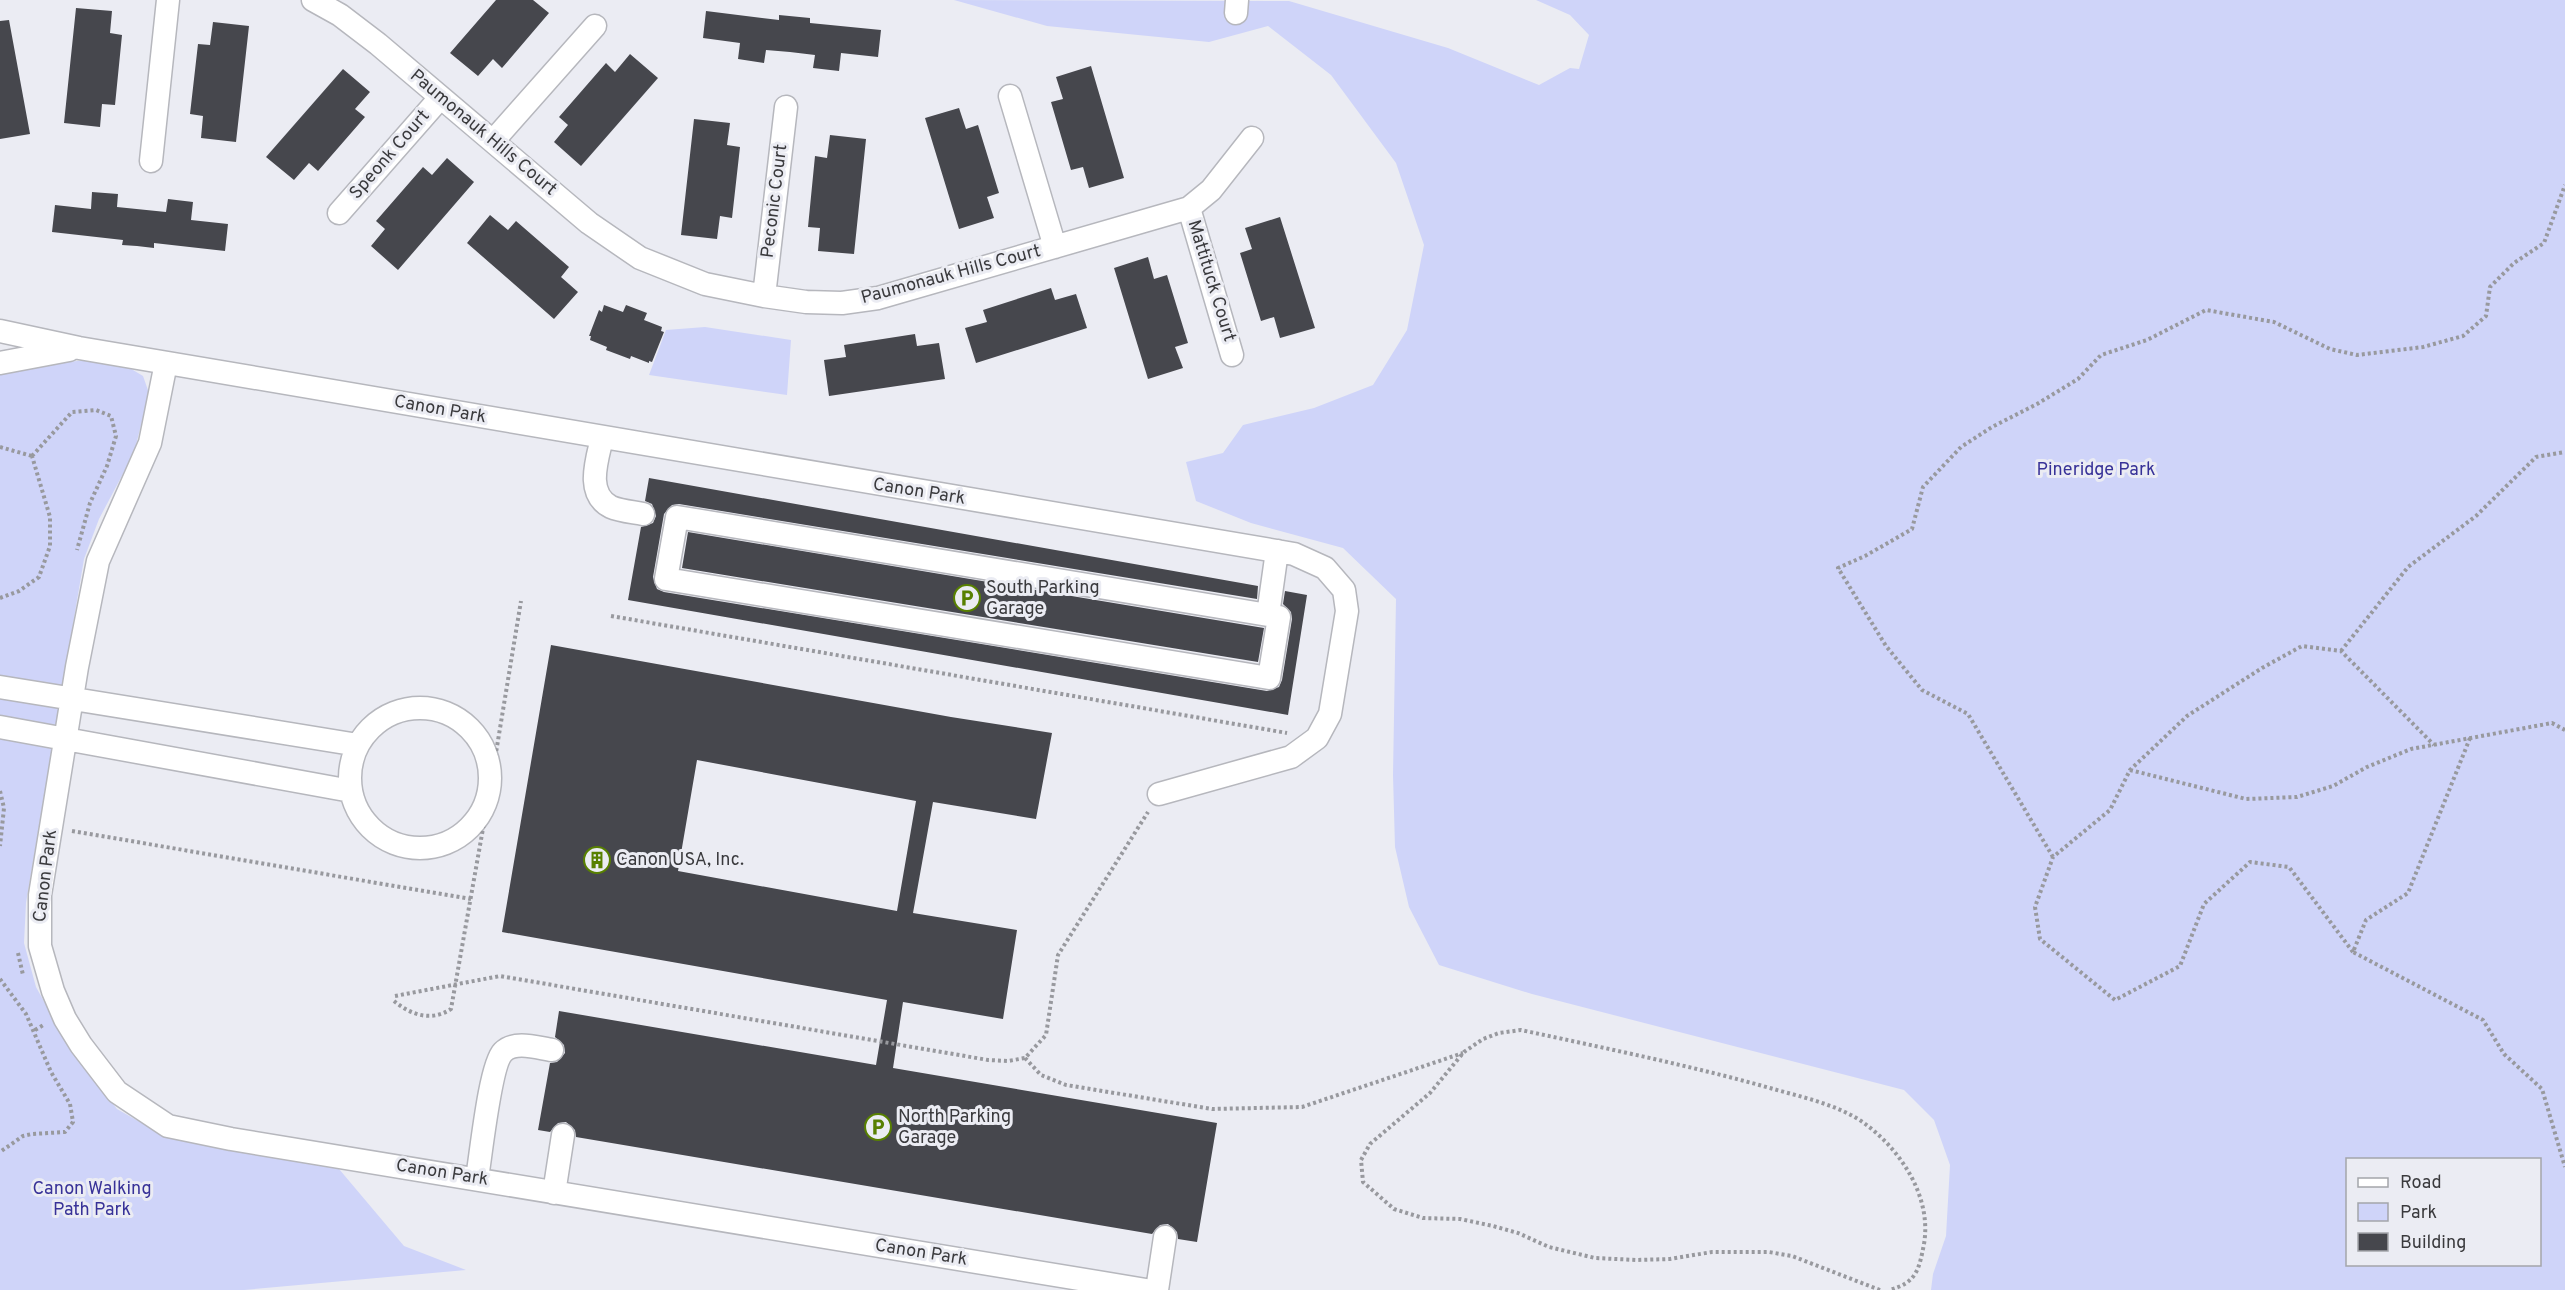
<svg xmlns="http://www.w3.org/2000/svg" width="2565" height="1290" viewBox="0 0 2565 1290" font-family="Overpass,sans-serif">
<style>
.green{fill:#cfd4f9;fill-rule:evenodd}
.building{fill:#46474d;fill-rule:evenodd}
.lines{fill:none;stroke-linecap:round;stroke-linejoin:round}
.minor-casing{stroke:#b6b7bd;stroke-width:25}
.path{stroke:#98999e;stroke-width:4;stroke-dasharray:3 3;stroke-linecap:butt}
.minor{stroke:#fff;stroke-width:22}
.labels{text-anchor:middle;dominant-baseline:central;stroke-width:6;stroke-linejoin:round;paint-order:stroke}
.street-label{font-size:18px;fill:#3a3a3d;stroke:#ebecf3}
.park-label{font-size:18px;fill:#383298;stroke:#ebecf3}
.poi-label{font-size:18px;fill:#3a3a3d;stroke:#ebecf3;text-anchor:start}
</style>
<rect width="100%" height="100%" fill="#ebecf3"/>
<path class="green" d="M 954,0 L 1289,1 L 1448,48 L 1539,85 L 1570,68 L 1579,69 L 1589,35 L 1570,15 L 1536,0 L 2565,0 L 2565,1290 L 1931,1290 L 1933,1274 L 1946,1236 L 1950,1165 L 1934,1120 L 1904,1090 L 1532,994 L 1439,965 L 1409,907 L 1395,847 L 1393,775 L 1396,599 L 1343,548 L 1251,523 L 1196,501 L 1186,462 L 1223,453 L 1243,425 L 1314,408 L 1373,385 L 1407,330 L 1424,245 L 1396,163 L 1331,75 L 1268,26 L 1209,42 L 1047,26 ZM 2348,1160 L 2540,1160 L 2540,1264 L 2348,1264 Z
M 705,327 L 791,340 L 787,395 L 649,375 L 666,330 Z
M 87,360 L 128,367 L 143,376 L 149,393 L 134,453 L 99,519 L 84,559 L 26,903 L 24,943 L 36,987 L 72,1052 L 117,1109 L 168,1138 L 339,1169 L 404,1246 L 466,1270 L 244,1290 L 0,1290 L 0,369 Z"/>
<path class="building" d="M 496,0 L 533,0 L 549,13 L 502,68 L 493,59 L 478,76 L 450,53 Z
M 76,8 L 112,11 L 110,33 L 122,35 L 115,105 L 102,104 L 100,127 L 64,123 Z
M 706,11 L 779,20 L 779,15 L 810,18 L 810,23 L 881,30 L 878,57 L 841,53 L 839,71 L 813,68 L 815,55 L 790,52 L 766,50 L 764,63 L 738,59 L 740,43 L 703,38 Z
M 9,20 L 30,134 L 0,139 L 0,21 Z
M 213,22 L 249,26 L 236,142 L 201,138 L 203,116 L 190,114 L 198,44 L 210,45 Z
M 630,54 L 658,78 L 581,166 L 554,142 L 568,125 L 559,117 L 606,63 L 615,72 Z
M 1091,66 L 1124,178 L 1089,188 L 1083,167 L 1071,170 L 1051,102 L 1063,99 L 1056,77 Z
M 343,69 L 370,92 L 355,109 L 365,117 L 318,171 L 309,163 L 294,180 L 266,157 Z
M 959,108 L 966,129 L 978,125 L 999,193 L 987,197 L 994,218 L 959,229 L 925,118 Z
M 694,119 L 730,123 L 727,145 L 740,147 L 732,218 L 720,216 L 717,239 L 681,235 Z
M 830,135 L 866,139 L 854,254 L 818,251 L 820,228 L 808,227 L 815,156 L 827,158 Z
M 447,158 L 474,182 L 398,270 L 371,246 L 385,229 L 376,221 L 423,167 L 432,175 Z
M 92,192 L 118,194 L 117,207 L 166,212 L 168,199 L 193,202 L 191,220 L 228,224 L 225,251 L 154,243 L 154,248 L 137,246 L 122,245 L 123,240 L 52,232 L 55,205 L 91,209 Z
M 490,215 L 508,230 L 516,221 L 569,267 L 561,277 L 578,292 L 554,319 L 467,243 Z
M 1280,217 L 1315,328 L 1280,338 L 1274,317 L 1261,321 L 1240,253 L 1252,249 L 1245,228 Z
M 1148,257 L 1154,279 L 1167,275 L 1188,343 L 1175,347 L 1183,368 L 1148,379 L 1114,268 Z
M 1051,288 L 1055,300 L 1076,294 L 1087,328 L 976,363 L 965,328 L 987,322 L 983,310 Z
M 604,305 L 623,312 L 626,305 L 647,313 L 644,320 L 662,327 L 661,331 L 664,332 L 652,362 L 649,361 L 649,363 L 631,356 L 630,359 L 606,350 L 607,347 L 590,340 L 591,336 L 589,336 L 599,310 L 602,312 Z
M 915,334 L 917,346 L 939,343 L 945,379 L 829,396 L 824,360 L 846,357 L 844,345 Z
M 649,478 L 1258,586 L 1257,599 L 679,504 L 672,505 L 664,514 L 653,577 L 657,589 L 664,592 L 1267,691 L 1279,687 L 1282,680 L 1292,619 L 1291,612 L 1283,604 L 1285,591 L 1307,595 L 1288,715 L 628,600 L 641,527 L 653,523 L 656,516 L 652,504 L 645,501 Z
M 688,532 L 1264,628 L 1258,662 L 682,568 Z
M 551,645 L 951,717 L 1052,733 L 1036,819 L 933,802 L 913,913 L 1017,930 L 1003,1019 L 903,1002 L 893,1068 L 1217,1123 L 1197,1242 L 1178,1239 L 1177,1232 L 1168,1224 L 1160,1225 L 1152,1234 L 576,1137 L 575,1130 L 566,1122 L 558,1123 L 550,1132 L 538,1130 L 550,1063 L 557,1062 L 565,1053 L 564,1045 L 555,1037 L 559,1011 L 876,1065 L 887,1000 L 502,932 ZM 697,760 L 916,801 L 897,911 L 678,871 Z"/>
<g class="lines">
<defs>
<path id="minor" d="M 313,0 L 340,15 L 378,44 L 589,223 L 640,258 L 705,284 L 764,296 L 806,302 L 842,303 L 878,298 L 1189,208 L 1211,190 L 1252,138
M 1236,13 L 1237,0
M 1010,96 L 1055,247
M 493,141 L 595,26
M 151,161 L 168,0
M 1189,208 L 1232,355
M 339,213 L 440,98
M 764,296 L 786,107
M 0,331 L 79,348 L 1294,554 L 1325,568 L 1344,590 L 1347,611 L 1330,714 L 1317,738 L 1291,757 L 1159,794
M 0,363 L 69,350
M 166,363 L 150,443 L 98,561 L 77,667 L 40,895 L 40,946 L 53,991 L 65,1019 L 81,1045 L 117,1092 L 168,1126 L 231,1139 L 1146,1290
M 602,438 C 597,460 585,494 611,507 C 620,511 633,512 643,514
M 1268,615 L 1279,617 L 1269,678 L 666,579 L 677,517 L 1268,615 L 1277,551
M 0,687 L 358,745
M350 778a70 70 0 1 1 140 0a70 70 0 1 1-140 0Z
M 0,727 L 351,791
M 477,1178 C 481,1155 490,1065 503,1052 C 515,1040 538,1048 552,1050
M 554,1193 L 563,1135
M 1157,1290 L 1165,1237"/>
</defs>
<use href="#minor" class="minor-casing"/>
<path class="path" d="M 0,447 L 32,456
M 32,456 L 72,412 L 96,410 L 111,416 L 116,436 L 107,466 L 90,503 L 77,550
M 0,598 L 19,591 L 39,577 L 50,546 L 50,517 L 32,456
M 611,616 L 1287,733
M 2341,651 L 2408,567 L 2476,516 L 2536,457 L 2565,452
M 2470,738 L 2408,893 L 2366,920 L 2353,952 L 2483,1020 L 2504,1054 L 2542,1089 L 2565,1167
M 2130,770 L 2246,799 L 2297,797 L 2333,786 L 2367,767 L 2411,749 L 2552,723 L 2565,730
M 0,791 L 4,808 L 0,846
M 72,831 L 471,899
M 2053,857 L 1968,714 L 1922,690 L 1886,646 L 1838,568 L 1865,556 L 1912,529 L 1923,487 L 1961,447 L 1992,427 L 2037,404 L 2078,379 L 2101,355 L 2147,340 L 2206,310 L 2274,322 L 2330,349 L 2357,355 L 2423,347 L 2463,336 L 2486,316 L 2490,287 L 2514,263 L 2544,243 L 2565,185
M 2353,952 L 2289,867 L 2250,862 L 2204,904 L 2180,966 L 2115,1000 L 2040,939 L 2035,907 L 2053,857 L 2110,810 L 2130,770 L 2187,716 L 2262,668 L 2302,646 L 2341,651 L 2434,745
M 18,953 L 23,975
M 0,979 L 26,1014 L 51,1072 L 70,1104 L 73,1122 L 65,1132 L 32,1134 L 23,1136 L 0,1152
M 395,996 L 500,976 L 988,1060 L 1008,1061 L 1025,1058 L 1046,1035 L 1058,955 L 1148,812
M 394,1001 C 411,1015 431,1022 451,1009 L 490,789 L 521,601
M 35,1030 L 45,1024
M 1025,1058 L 1041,1075 L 1066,1085 L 1212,1109 L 1302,1107 L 1463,1053
M 1880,1290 L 1792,1256 L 1769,1252 L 1712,1252 L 1670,1259 L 1637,1260 L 1595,1258 L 1549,1247 L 1518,1233 L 1493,1226 L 1460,1219 L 1423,1218 L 1394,1209 L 1363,1182 L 1361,1160 L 1370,1144 L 1430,1093 L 1464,1052 L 1483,1039 L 1499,1033 L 1521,1030 C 1604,1048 1688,1065 1770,1088 C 1801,1097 1837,1104 1864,1123 C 1901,1150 1932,1197 1924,1244 C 1919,1269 1917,1283 1889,1290"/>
<use href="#minor" class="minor"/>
</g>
<defs>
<symbol id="parking-ring" viewBox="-11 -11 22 22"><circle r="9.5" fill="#ebecf3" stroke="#588001" stroke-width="1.5"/><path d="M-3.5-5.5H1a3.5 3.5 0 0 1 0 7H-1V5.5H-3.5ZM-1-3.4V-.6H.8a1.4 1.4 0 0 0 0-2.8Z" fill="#588001"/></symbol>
<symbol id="building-ring" viewBox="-11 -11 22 22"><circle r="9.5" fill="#ebecf3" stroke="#588001" stroke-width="1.5"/><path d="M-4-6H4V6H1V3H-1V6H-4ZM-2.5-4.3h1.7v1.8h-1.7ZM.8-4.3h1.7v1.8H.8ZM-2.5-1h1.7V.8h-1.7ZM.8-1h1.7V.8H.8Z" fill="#588001"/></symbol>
</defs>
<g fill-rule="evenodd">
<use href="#parking-ring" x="952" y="583" width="30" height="30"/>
<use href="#building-ring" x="582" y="845" width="30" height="30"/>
<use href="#parking-ring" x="863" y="1112" width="30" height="30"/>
</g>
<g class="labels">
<g class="street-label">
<text transform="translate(483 133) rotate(40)">Paumonauk Hills Court</text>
<text transform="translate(390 155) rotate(-49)">Speonk Court</text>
<text transform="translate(775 201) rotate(-83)">Peconic Court</text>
<text transform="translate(951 275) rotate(-15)">Paumonauk Hills Court</text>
<text transform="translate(1211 281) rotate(73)">Mattituck Court</text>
<text transform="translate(440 410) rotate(10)">Canon Park</text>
<text transform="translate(919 492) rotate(9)">Canon Park</text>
<text transform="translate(46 876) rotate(-83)">Canon Park</text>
<text transform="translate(442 1173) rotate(9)">Canon Park</text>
<text transform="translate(921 1253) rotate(9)">Canon Park</text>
</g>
<g class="park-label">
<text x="2096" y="470">Pineridge Park</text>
<text x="92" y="1189">Canon Walking<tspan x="92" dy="21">Path Park</tspan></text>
</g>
<g class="poi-label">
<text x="986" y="588">South Parking<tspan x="986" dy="21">Garage</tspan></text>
<text x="616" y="860">Canon USA, Inc.</text>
<text x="898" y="1117">North Parking<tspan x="898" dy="21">Garage</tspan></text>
</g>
</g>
<rect x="2346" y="1158" width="195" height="108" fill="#ebecf3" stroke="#a4a5aa" stroke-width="1.5"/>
<rect x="2358" y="1178" width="30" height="9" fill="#ffffff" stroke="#a4a5aa" stroke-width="1.5"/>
<text x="2400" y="1188" font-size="18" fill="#3a3a3d">Road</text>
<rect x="2358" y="1203" width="30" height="18" fill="#cfd4f9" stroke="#a4a5aa" stroke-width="1.5"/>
<text x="2400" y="1218" font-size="18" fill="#3a3a3d">Park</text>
<rect x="2358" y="1233" width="30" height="18" fill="#46474d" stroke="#a4a5aa" stroke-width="1.5"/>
<text x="2400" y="1248" font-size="18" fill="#3a3a3d">Building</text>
</svg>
